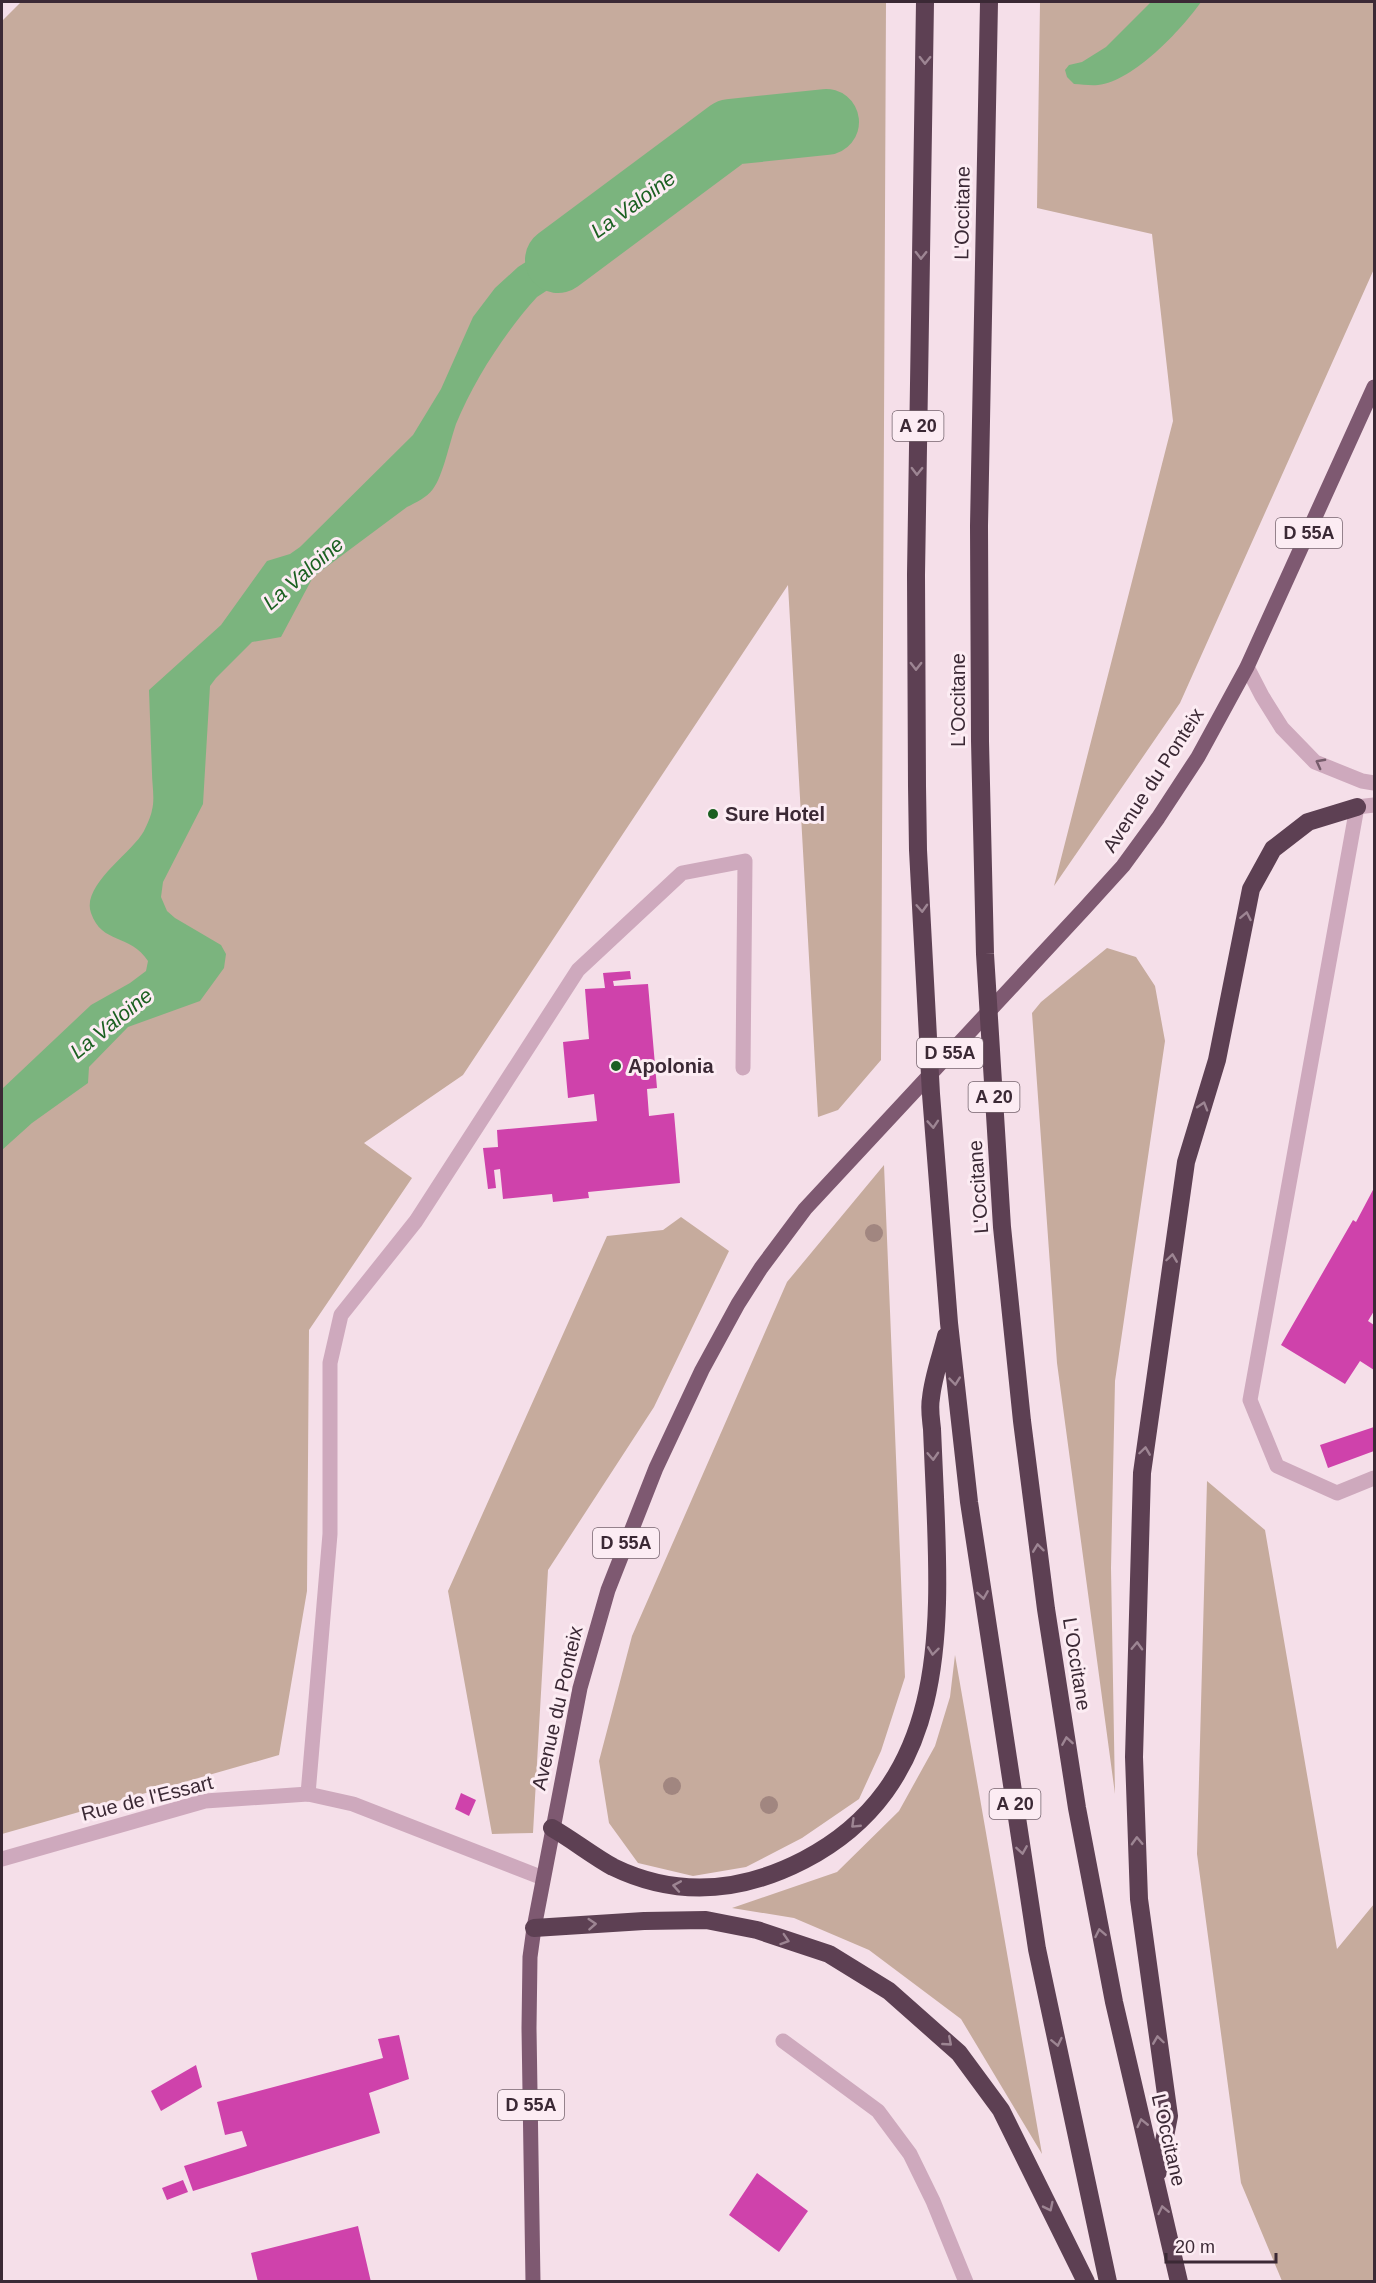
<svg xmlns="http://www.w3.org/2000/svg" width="1376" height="2283" viewBox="0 0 1376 2283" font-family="Arial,sans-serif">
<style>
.green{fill:#c6ab9d}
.water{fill:#7bb47e}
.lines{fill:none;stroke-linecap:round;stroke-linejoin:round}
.river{stroke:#7bb47e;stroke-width:66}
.building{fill:#cf42ab}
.service{stroke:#cea9bd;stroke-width:15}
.minor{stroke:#cea9bd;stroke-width:15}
.tertiary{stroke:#cea9bd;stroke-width:15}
.primary{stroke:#7e5971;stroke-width:15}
.motorway{stroke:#5d4053;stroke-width:18}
.tree{fill:#a18680}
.oneway{stroke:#9d8593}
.oneway2{stroke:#765c6b}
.poi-dot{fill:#1b6021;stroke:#fcecf3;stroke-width:2}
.labels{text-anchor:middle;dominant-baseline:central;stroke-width:6;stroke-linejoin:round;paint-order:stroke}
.shield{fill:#fcecf3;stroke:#75646e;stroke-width:1.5}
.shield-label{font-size:18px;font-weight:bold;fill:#3b2935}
.street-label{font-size:20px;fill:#3b2935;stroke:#fcecf3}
.poi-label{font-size:20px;font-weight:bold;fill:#3b2935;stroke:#fcecf3;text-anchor:start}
.water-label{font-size:21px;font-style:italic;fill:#1b6021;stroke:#fcecf3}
</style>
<rect width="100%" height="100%" fill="#f5dfe9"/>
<path class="green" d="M 21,2 L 886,2 L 881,1060 L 838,1110 L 818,1117 L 788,585 L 463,1075 L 364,1143 L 412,1178 L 309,1330 L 307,1591 L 279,1755 L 2,1834 L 2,21 Z
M 1040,2 L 1374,2 L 1374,269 L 1180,703 L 1054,886 L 1173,421 L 1152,234 L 1037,208 Z
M 1107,948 L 1136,957 L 1155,986 L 1165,1041 L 1115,1381 L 1111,1568 L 1115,1794 L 1057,1363 L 1032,1013 L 1041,1002 Z
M 884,1165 L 905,1677 L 881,1751 L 859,1799 L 802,1838 L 746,1867 L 693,1876 L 638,1863 L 609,1823 L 599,1761 L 632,1636 L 787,1282 Z
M 681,1217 L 729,1251 L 654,1407 L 548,1570 L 533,1833 L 492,1834 L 448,1591 L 607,1236 L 663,1230 Z
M 1207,1481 L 1265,1530 L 1337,1949 L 1374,1904 L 1374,2281 L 1282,2281 L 1241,2183 L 1197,1854 Z
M 955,1655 L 1042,2154 L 961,2019 L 869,1950 L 794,1918 L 732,1908 L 837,1872 L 899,1811 L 935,1746 L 950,1697 Z"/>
<path class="water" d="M 1151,2 L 1201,2 C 1181,30 1134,81 1098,85 C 1090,86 1082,84 1074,84 L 1067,77 L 1065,70 L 1069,65 L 1082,62 L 1106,47 Z
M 739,115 L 803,115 L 826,122 L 829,128 L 825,138 L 819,141 L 772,140 L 733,147 L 659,217 L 537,297 C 505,332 474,380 456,424 C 450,441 443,476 433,489 C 426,498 417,502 407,507 L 313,577 L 281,637 L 252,642 L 216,678 L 210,686 L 203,804 L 163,882 L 161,897 L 167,911 L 175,918 L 221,945 L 226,954 L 224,968 L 200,1001 L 128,1027 L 89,1067 L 88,1083 L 32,1123 L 2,1150 L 2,1089 L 91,1005 L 130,983 L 146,971 L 148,961 C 130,933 102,945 91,913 C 81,885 132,853 144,831 C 147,825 151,816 152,810 C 155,799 152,784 152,773 C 151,745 150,718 149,690 L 221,625 L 267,561 L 290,554 L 300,547 L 413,435 L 441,389 L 473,317 L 495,288 L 518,267 L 543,251 L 576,236 L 634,204 L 684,161 L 692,151 L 700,136 L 714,123 Z"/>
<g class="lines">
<path class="river" d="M 558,260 L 730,132 L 826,122"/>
</g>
<path class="building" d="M 630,971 L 631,979 L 613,981 L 614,986 L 648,984 L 657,1088 L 647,1089 L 649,1116 L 674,1113 L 680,1183 L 588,1192 L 589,1198 L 553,1202 L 552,1194 L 503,1199 L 500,1169 L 494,1170 L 496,1188 L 488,1189 L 483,1148 L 498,1147 L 497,1130 L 597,1121 L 594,1094 L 568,1098 L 563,1042 L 589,1039 L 585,989 L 605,988 L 603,973 Z
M 1374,1188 L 1374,1311 L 1368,1321 L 1374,1325 L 1374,1370 L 1360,1361 L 1345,1384 L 1281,1345 L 1353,1220 L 1356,1222 Z
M 1374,1427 L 1374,1451 L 1328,1468 L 1320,1445 Z
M 461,1793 L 476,1800 L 469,1816 L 455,1809 Z
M 399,2035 L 409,2079 L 369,2093 L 380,2133 L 193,2191 L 184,2166 L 247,2146 L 242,2131 L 225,2135 L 217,2102 L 383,2058 L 378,2039 Z
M 196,2065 L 202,2087 L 161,2111 L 151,2091 Z
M 757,2173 L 808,2211 L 779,2252 L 729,2215 Z
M 183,2180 L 188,2192 L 167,2200 L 162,2188 Z
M 358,2226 L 371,2282 L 258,2282 L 251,2253 Z"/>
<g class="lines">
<path class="service" d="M 308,1794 L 330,1534 L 330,1363 L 341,1315 L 416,1221 L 578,970 L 682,873 L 745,861 L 743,1068"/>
<path class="minor" d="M 1357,807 L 1250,1400 L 1277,1466 L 1337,1493 L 1374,1478
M 783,2041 L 878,2111 L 910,2154 L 933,2201 L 966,2282"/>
<path class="tertiary" d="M 1247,667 L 1262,696 L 1282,728 L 1315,762 L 1362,781 L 1374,783
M 1357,807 L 1374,805
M 2,1859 L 205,1801 L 308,1794 L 353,1804 L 543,1878"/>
<path class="primary" d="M 533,2282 L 529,2028 L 530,1957 L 534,1928 L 580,1688 L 608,1590 L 656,1468 L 702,1370 L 738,1304 L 761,1268 L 805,1209 L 1084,909 L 1123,866 L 1158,818 L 1198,757 L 1247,667 L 1374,387"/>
<path class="motorway" d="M 925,2 L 916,575 L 917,786 L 918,850 L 931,1094 L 949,1323 L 969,1502 L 1037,1949 L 1108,2282
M 989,2 L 979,526 L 980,741 L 985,954 L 1002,1227 L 1022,1421 L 1046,1609 L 1077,1808 L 1114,2002 L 1179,2282
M 552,1828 C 573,1840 593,1856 613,1867 C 677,1898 742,1892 804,1860 C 946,1786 941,1636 935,1497 C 934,1474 933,1452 932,1429 C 931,1419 929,1408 931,1398 C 933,1377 941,1356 946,1336
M 534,1928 L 644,1921 L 706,1920 L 757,1930 L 829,1954 L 889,1991 L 959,2053 L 1001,2110 L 1086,2282
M 1158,2172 L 1169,2116 L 1139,1899 L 1134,1757 L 1142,1473 L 1186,1162 L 1217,1060 L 1251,889 L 1273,849 L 1308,822 L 1357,807"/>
</g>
<g class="tree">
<circle cx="874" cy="1233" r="9"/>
<circle cx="672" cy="1786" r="9"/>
<circle cx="769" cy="1805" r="9"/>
</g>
<defs><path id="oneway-chevron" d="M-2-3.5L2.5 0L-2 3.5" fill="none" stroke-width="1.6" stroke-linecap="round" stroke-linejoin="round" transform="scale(1.5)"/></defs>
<g class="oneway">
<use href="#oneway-chevron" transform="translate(925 60) rotate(91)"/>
<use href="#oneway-chevron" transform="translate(921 255) rotate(91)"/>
<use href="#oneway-chevron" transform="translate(917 471) rotate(91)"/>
<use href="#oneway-chevron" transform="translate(916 666) rotate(90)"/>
<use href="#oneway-chevron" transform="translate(922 908) rotate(87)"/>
<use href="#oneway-chevron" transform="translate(1246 916) rotate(-79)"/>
<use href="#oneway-chevron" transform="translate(1203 1106) rotate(-73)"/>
<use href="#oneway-chevron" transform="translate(933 1124) rotate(86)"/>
<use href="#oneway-chevron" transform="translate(1172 1258) rotate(-82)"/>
<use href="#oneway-chevron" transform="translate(955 1381) rotate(84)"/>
<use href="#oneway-chevron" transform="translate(1145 1451) rotate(-82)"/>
<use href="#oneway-chevron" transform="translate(933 1456) rotate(87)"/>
<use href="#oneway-chevron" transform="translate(1038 1548) rotate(-97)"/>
<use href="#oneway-chevron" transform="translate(983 1595) rotate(81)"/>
<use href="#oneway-chevron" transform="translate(1137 1646) rotate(-88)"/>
<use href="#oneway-chevron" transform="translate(933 1651) rotate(97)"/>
<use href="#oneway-chevron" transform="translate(1067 1741) rotate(-99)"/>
<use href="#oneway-chevron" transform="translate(855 1824) rotate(136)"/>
<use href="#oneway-chevron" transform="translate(1137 1841) rotate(-92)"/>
<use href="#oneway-chevron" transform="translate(1022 1850) rotate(81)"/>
<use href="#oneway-chevron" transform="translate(677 1886) rotate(-170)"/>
<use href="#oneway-chevron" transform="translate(592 1924) rotate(-4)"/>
<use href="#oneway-chevron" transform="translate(1100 1933) rotate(-101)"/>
<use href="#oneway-chevron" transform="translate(785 1940) rotate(18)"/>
<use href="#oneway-chevron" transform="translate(1158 2040) rotate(-98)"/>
<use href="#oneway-chevron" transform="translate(948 2042) rotate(41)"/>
<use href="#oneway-chevron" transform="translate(1057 2042) rotate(78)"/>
<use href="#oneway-chevron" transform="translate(1142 2123) rotate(-103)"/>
<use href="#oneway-chevron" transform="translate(1049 2207) rotate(64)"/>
<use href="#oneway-chevron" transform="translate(1163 2210) rotate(-102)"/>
</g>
<use class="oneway2" href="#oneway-chevron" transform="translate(1320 763) rotate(-152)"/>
<g class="poi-dot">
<circle cx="713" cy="814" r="6"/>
<circle cx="616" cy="1066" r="6"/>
</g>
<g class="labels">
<g class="shield">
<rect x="892.5" y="411" width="51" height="30" rx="4.5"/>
<rect x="1276" y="518" width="66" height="30" rx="4.5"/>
<rect x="917" y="1038" width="66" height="30" rx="4.5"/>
<rect x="968.5" y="1082" width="51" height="30" rx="4.5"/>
<rect x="593" y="1528" width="66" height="30" rx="4.5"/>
<rect x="989.5" y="1789" width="51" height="30" rx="4.5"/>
<rect x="498" y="2090" width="66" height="30" rx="4.5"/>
</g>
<g class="shield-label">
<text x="918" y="426">A 20</text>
<text x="1309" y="533">D 55A</text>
<text x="950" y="1053">D 55A</text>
<text x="994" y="1097">A 20</text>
<text x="626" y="1543">D 55A</text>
<text x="1015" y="1804">A 20</text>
<text x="531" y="2105">D 55A</text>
</g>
<g class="street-label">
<text transform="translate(962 213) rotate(-89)">L'Occitane</text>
<text transform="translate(958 700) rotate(-90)">L'Occitane</text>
<text transform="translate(1153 780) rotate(-57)">Avenue du Ponteix</text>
<text transform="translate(978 1187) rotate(-94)">L'Occitane</text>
<text transform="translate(1077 1664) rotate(81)">L'Occitane</text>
<text transform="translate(557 1708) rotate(-77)">Avenue du Ponteix</text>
<text transform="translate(147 1798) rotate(-14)">Rue de l'Essart</text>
<text transform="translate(1169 2140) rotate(77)">L'Occitane</text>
</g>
<g class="poi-label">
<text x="725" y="814">Sure Hotel</text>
<text x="628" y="1066">Apolonia</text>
</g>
<g class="water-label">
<text transform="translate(633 204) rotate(-36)">La Valoine</text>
<text transform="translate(303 573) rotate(-41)">La Valoine</text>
<text transform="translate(111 1023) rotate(-39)">La Valoine</text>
</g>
</g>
<rect width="1376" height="2283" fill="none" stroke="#3b2935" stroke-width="6"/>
<path d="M1166 2253v9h110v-9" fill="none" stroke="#3b2935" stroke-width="3"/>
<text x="1175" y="2253" font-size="18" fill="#3b2935" stroke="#fcecf3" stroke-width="4.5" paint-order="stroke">20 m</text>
</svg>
